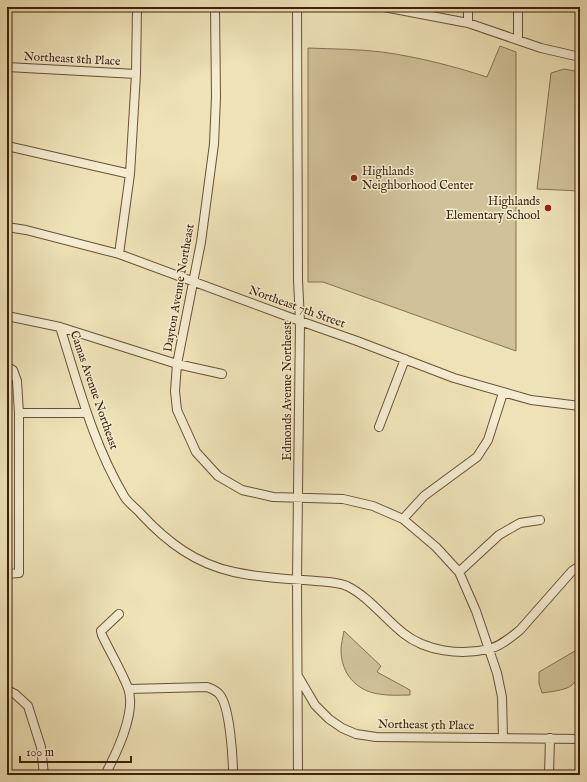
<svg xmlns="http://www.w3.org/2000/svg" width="587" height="782" viewBox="0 0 587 782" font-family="'IM FELL English',serif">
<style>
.green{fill:#d0c199;stroke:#877151}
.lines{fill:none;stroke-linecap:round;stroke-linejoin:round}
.minor-casing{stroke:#6a5134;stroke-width:10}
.minor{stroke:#f4ecd0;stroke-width:8}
.poi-dot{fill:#8f2418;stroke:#f4ecd0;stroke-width:1.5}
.labels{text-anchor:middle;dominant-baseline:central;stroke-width:3;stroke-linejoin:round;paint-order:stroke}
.street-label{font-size:12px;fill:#3e2109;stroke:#f4ecd0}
.poi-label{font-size:12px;fill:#3e2109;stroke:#f4ecd0;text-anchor:start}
</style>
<rect width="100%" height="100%" fill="#eee2b7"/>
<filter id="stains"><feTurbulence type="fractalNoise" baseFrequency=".005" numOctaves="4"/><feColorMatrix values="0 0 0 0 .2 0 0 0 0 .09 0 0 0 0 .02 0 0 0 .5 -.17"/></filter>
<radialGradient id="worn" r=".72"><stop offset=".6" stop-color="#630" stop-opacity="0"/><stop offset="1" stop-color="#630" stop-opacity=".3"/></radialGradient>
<path class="green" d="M 500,46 L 516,52 L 516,351 L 323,282 L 308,282 L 308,48 C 333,49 358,49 382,52 C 418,57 453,66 487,77 Z
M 564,69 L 580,72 L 580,191 L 537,189 L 551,73 Z
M 344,631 L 381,666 L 377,672 L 410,690 L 410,695 C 400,695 389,696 379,694 C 356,691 341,673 341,650 C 341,644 343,637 344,631 Z
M 580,648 C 580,661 582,682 567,688 C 559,691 549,692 542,693 L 539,683 L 539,672 Z"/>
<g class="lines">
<defs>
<path id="minor" d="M 215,7 L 216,97 L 214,144 L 201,242 L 177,364 L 175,391 L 177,410 L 196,452 L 218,476 L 242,490 L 273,497 L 343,499 L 373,506 L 403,519 L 436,547 L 459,572 L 476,611 L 497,673 L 502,697 L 503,738
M 297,7 L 298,280 L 300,321 L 297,579 L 298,775
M 384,7 L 468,23 L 541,48 L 580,57
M 468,23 L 468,7
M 518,40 L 518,7
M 7,67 L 136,74
M 7,146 L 130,174
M 7,227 L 26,230 L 119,254 L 300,321 L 357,341 L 454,378 L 531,400 L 580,406
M 119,254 L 130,174 L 136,74 L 137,7
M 7,316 L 60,327 L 177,364 L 222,374
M 60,327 C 78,384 93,444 124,496 C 128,503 136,508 141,514 C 167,542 196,564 234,572 C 261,578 288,579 316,581 C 325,582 338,582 347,586 C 369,597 384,618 403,633 C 425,651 461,656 488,649 C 500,647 511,637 520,630 L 572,571 L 580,566
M 7,367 L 13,370 L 17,381 L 19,413 L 19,573 L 7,574
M 19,413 L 87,413
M 379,427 L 405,359
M 403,519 L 424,496 L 477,457 L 488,440 L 503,393
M 459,572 L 499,535 L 520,523 L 540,520
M 298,676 L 315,705 L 329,719 L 342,728 L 356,734 L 376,737 L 580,739
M 129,689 L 207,687 C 212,689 216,690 220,695 C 230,708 233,758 233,775
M 7,690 L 15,694 L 28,706 L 41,747 L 44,775
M 105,775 C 116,754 137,712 128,688 C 121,670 110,652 102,635 L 101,631 L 119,614
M 549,775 L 550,738"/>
</defs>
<use href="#minor" class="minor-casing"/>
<use href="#minor" class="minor"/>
</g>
<g class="poi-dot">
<circle cx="354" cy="178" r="4"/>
<circle cx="548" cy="208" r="4"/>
</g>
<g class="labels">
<g class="street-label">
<text transform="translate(72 59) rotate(3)">Northeast 8th Place</text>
<text transform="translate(179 288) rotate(-80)">Dayton Avenue Northeast</text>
<text transform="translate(297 307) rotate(20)">Northeast 7th Street</text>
<text transform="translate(94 390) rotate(71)">Camas Avenue Northeast</text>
<text transform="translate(287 391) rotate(-90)">Edmonds Avenue Northeast</text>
<text transform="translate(426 725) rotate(1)">Northeast 5th Place</text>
</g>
<g class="poi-label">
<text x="362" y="171">Highlands<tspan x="362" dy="14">Neighborhood Center</tspan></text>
<text x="540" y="201" text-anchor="end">Highlands<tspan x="540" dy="14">Elementary School</tspan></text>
</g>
</g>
<rect width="587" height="782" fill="none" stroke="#eee2b7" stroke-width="24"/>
<rect x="8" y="8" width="571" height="766" fill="none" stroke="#3e2109" stroke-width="2"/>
<rect x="12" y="12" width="563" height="758" fill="none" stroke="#3e2109"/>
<path d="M20 756v6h111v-6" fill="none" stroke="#3e2109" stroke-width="2"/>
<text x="26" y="756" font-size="12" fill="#3e2109" stroke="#f4ecd0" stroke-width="3" paint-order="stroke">100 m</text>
<rect width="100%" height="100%" filter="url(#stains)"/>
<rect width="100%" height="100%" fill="url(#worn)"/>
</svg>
